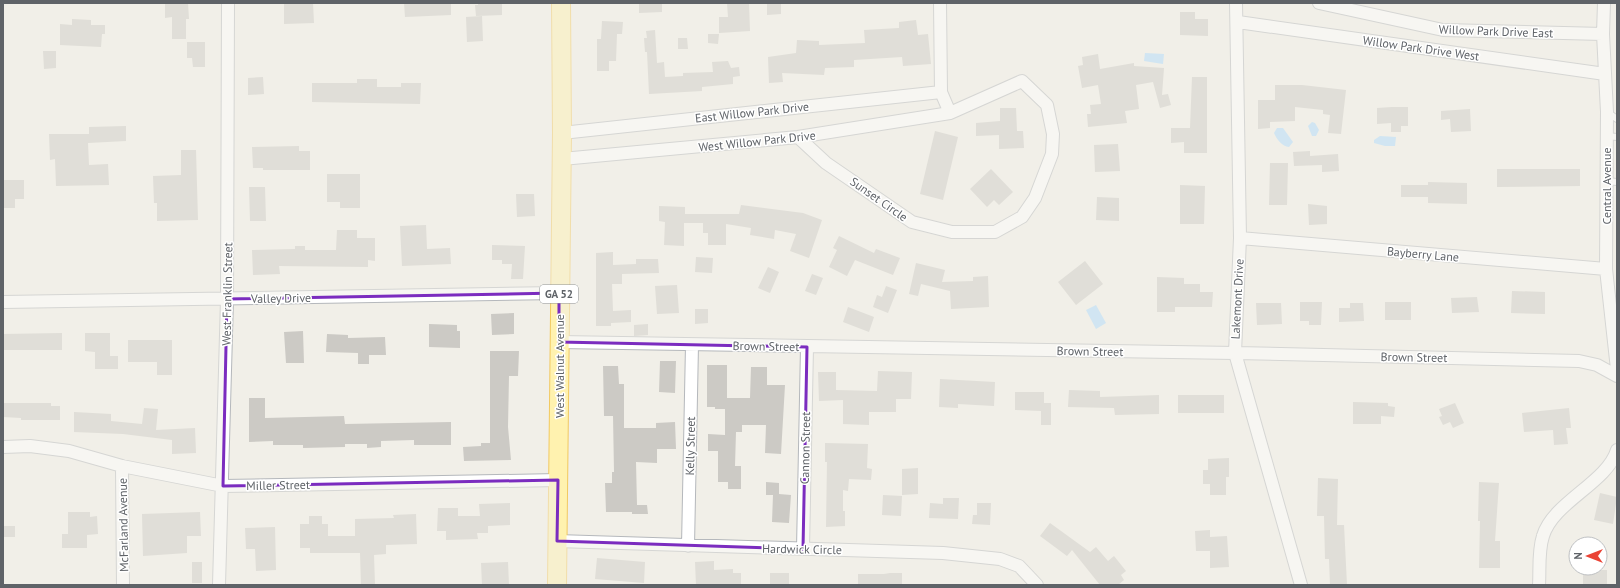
<svg xmlns="http://www.w3.org/2000/svg" width="1620" height="588" viewBox="0 0 1620 588" font-family="'PT Sans',sans-serif">
<style>
.water{fill:#aadaff}
.building{fill:#cccac5}
.lines{fill:none;stroke-linecap:round;stroke-linejoin:round}
.lane-casing{stroke:#b5b8bc;stroke-width:8}
.street-casing{stroke:#b5b8bc;stroke-width:14}
.primary-casing{stroke:#f2c960;stroke-width:20}
.lane{stroke:#fff;stroke-width:6}
.street{stroke:#fff;stroke-width:12}
.primary{stroke:#fff2af;stroke-width:18}
.marked{fill:none;stroke:#7b2cbf;stroke-width:3;stroke-linejoin:round}
.labels{text-anchor:middle;dominant-baseline:central;stroke-width:3;stroke-linejoin:round;paint-order:stroke}
.shield{fill:#fff;stroke:#8f9295;stroke-width:1}
.shield-label{font-size:11px;font-weight:bold;fill:#5f6368}
.street-label{font-size:12px;fill:#5f6368;stroke:#fff}
</style>
<rect width="100%" height="100%" fill="#f1efe8"/>
<path class="water" d="M 1145,53 L 1164,54 L 1163,64 L 1144,61 Z
M 1312,122 L 1315,123 L 1319,130 L 1316,136 L 1312,136 L 1308,126 Z
M 1277,128 L 1283,128 L 1293,142 L 1289,147 C 1282,146 1277,140 1274,133 Z
M 1380,136 L 1396,137 L 1395,146 L 1385,146 L 1374,143 L 1374,140 Z
M 1096,305 L 1106,323 L 1096,329 L 1086,310 Z"/>
<path class="building" d="M 165,3 L 188,3 L 189,19 L 186,19 L 186,39 L 172,39 L 172,17 L 165,18 Z
M 284,3 L 313,3 L 314,23 L 284,24 Z
M 404,3 L 451,3 L 451,15 L 405,17 Z
M 478,3 L 502,3 L 502,15 L 476,16 L 475,5 L 478,5 Z
M 639,3 L 662,3 L 662,12 L 639,13 Z
M 727,3 L 749,3 L 750,31 L 719,33 L 719,17 L 728,17 Z
M 767,3 L 781,3 L 781,14 L 767,15 Z
M 1180,12 L 1195,12 L 1195,19 L 1208,19 L 1208,36 L 1180,35 Z
M 482,16 L 483,41 L 467,42 L 466,17 Z
M 72,19 L 91,20 L 91,25 L 105,25 L 105,34 L 102,34 L 101,47 L 60,45 L 60,24 L 72,25 Z
M 916,20 L 918,35 L 928,34 L 931,64 L 903,66 L 902,57 L 854,60 L 854,67 L 825,68 L 824,75 L 782,73 L 783,82 L 769,83 L 768,57 L 796,53 L 797,40 L 819,41 L 819,45 L 865,43 L 864,30 L 899,28 L 899,22 Z
M 602,21 L 623,22 L 622,34 L 617,34 L 616,61 L 609,61 L 609,71 L 597,71 L 597,39 L 601,39 Z
M 655,30 L 657,63 L 664,62 L 665,77 L 683,76 L 683,73 L 713,72 L 712,62 L 728,61 L 731,68 L 739,67 L 740,76 L 733,77 L 733,84 L 702,87 L 702,91 L 649,94 L 647,52 L 645,52 L 644,38 L 647,38 L 646,31 Z
M 708,34 L 719,34 L 718,44 L 708,43 Z
M 678,38 L 687,38 L 688,49 L 678,49 Z
M 187,42 L 205,42 L 205,67 L 193,67 L 192,58 L 187,58 Z
M 43,51 L 56,51 L 56,68 L 44,69 Z
M 1098,54 L 1100,69 L 1134,63 L 1134,66 L 1164,68 L 1162,95 L 1168,94 L 1171,105 L 1160,108 L 1153,82 L 1136,85 L 1139,109 L 1125,111 L 1127,123 L 1088,127 L 1087,114 L 1091,114 L 1090,105 L 1101,104 L 1098,85 L 1082,88 L 1078,66 L 1083,65 L 1082,57 Z
M 263,77 L 264,94 L 248,95 L 248,78 Z
M 1192,77 L 1207,77 L 1207,153 L 1184,153 L 1184,142 L 1171,143 L 1171,128 L 1190,128 Z
M 357,79 L 377,79 L 377,87 L 401,87 L 401,83 L 421,83 L 420,104 L 312,102 L 312,83 L 357,83 Z
M 1275,85 L 1302,85 L 1346,90 L 1341,134 L 1328,133 L 1330,115 L 1323,114 L 1323,110 L 1295,107 L 1295,121 L 1270,122 L 1270,128 L 1258,129 L 1258,100 L 1275,100 Z
M 1392,107 L 1408,107 L 1408,126 L 1401,126 L 1401,132 L 1391,132 L 1391,123 L 1377,124 L 1377,108 Z
M 1000,108 L 1016,108 L 1017,131 L 1023,131 L 1024,148 L 999,149 L 999,135 L 976,136 L 976,123 L 1000,121 Z
M 1470,109 L 1471,131 L 1451,132 L 1450,119 L 1441,120 L 1441,111 Z
M 126,126 L 126,141 L 88,143 L 89,165 L 108,164 L 109,185 L 56,186 L 55,159 L 50,160 L 49,134 L 89,134 L 89,127 Z
M 935,131 L 958,137 L 943,200 L 920,194 Z
M 1118,144 L 1120,171 L 1095,172 L 1094,145 Z
M 299,146 L 299,151 L 310,151 L 310,170 L 263,170 L 263,168 L 253,168 L 252,147 Z
M 181,150 L 196,150 L 198,220 L 157,221 L 157,203 L 154,203 L 153,176 L 181,175 Z
M 1310,151 L 1310,156 L 1338,154 L 1339,171 L 1322,172 L 1322,165 L 1294,166 L 1293,152 Z
M 1270,163 L 1288,163 L 1287,205 L 1269,205 Z
M 991,169 L 1013,192 L 999,205 L 994,200 L 987,207 L 970,189 Z
M 1497,169 L 1580,169 L 1580,186 L 1497,187 Z
M 327,174 L 360,174 L 360,208 L 340,208 L 340,202 L 327,202 Z
M 3,180 L 24,180 L 24,199 L 15,199 L 15,208 L 3,208 Z
M 1428,182 L 1467,183 L 1467,204 L 1428,203 L 1428,197 L 1401,197 L 1401,185 L 1428,185 Z
M 1180,185 L 1205,186 L 1204,224 L 1180,224 Z
M 249,187 L 265,187 L 266,221 L 250,221 Z
M 516,194 L 534,194 L 535,216 L 517,217 Z
M 1097,197 L 1119,198 L 1119,221 L 1096,220 Z
M 1308,204 L 1327,206 L 1327,224 L 1309,225 Z
M 741,205 L 803,213 L 822,220 L 809,258 L 790,251 L 796,234 L 775,230 L 774,239 L 750,235 L 751,228 L 726,224 L 726,245 L 708,245 L 708,233 L 703,233 L 703,223 L 684,223 L 684,246 L 664,245 L 665,222 L 659,221 L 659,206 L 685,207 L 685,214 L 739,214 Z
M 426,225 L 427,249 L 450,248 L 451,264 L 402,266 L 400,226 Z
M 337,230 L 357,230 L 357,238 L 375,238 L 375,261 L 368,260 L 368,267 L 279,266 L 280,274 L 253,275 L 252,250 L 295,249 L 295,246 L 305,246 L 305,250 L 336,250 Z
M 839,236 L 874,253 L 876,249 L 900,258 L 893,275 L 855,260 L 847,276 L 829,267 L 837,250 L 833,248 Z
M 492,245 L 525,246 L 523,279 L 511,279 L 512,264 L 502,264 L 502,260 L 492,260 Z
M 613,252 L 613,265 L 636,264 L 636,259 L 658,259 L 659,273 L 622,274 L 622,284 L 612,284 L 613,311 L 631,310 L 631,322 L 611,323 L 611,326 L 596,326 L 596,253 Z
M 696,257 L 713,258 L 712,273 L 695,272 Z
M 1085,261 L 1103,284 L 1076,305 L 1058,282 Z
M 916,263 L 945,270 L 942,282 L 973,281 L 973,277 L 988,276 L 989,307 L 951,309 L 950,291 L 921,284 L 918,296 L 909,294 Z
M 768,267 L 779,272 L 770,293 L 758,288 Z
M 812,274 L 823,278 L 816,295 L 805,291 Z
M 1157,277 L 1184,278 L 1184,284 L 1200,284 L 1200,292 L 1213,292 L 1212,307 L 1175,307 L 1175,312 L 1157,312 Z
M 677,285 L 679,313 L 657,314 L 655,286 Z
M 886,286 L 897,290 L 888,313 L 873,307 L 877,295 L 882,297 Z
M 1512,291 L 1545,292 L 1545,314 L 1511,313 Z
M 1477,297 L 1479,312 L 1452,313 L 1451,298 Z
M 1300,302 L 1322,302 L 1321,325 L 1309,325 L 1309,321 L 1300,321 Z
M 1385,302 L 1411,302 L 1411,320 L 1385,320 Z
M 1256,303 L 1281,303 L 1282,324 L 1257,325 Z
M 1350,303 L 1363,303 L 1364,321 L 1339,322 L 1339,308 L 1350,308 Z
M 848,307 L 874,317 L 869,332 L 843,322 Z
M 695,309 L 708,309 L 708,323 L 695,324 Z
M 514,313 L 514,334 L 492,335 L 491,314 Z
M 429,324 L 457,325 L 457,331 L 460,331 L 460,348 L 429,347 Z
M 648,324 L 648,335 L 634,336 L 634,325 Z
M 303,331 L 304,363 L 286,363 L 284,332 Z
M 62,333 L 62,350 L 3,350 L 3,334 Z
M 85,333 L 110,333 L 110,356 L 118,356 L 118,369 L 95,369 L 95,352 L 85,351 Z
M 327,334 L 348,335 L 348,338 L 385,337 L 386,355 L 369,355 L 369,364 L 358,364 L 358,353 L 326,352 Z
M 128,340 L 172,340 L 172,375 L 157,375 L 157,362 L 128,362 Z
M 490,351 L 519,351 L 518,376 L 509,376 L 508,427 L 511,460 L 464,461 L 463,447 L 481,446 L 481,443 L 490,443 Z
M 660,361 L 676,361 L 675,393 L 659,392 Z
M 707,365 L 727,365 L 727,398 L 750,398 L 751,367 L 767,367 L 767,385 L 785,385 L 781,454 L 765,453 L 766,425 L 742,425 L 742,432 L 736,432 L 735,466 L 741,466 L 741,489 L 728,489 L 728,482 L 718,482 L 718,451 L 708,451 L 708,434 L 725,435 L 725,409 L 715,409 L 715,407 L 707,407 Z
M 603,366 L 618,366 L 619,384 L 624,384 L 624,428 L 656,428 L 656,423 L 675,422 L 676,449 L 657,449 L 657,463 L 636,462 L 637,505 L 647,505 L 648,514 L 632,514 L 632,512 L 606,512 L 605,483 L 612,483 L 612,472 L 614,472 L 613,416 L 604,416 Z
M 878,371 L 912,372 L 911,399 L 896,399 L 896,412 L 869,412 L 869,425 L 843,424 L 843,400 L 819,401 L 818,372 L 836,372 L 836,390 L 877,391 Z
M 940,379 L 995,382 L 994,406 L 958,404 L 958,408 L 939,407 Z
M 1069,390 L 1100,391 L 1100,397 L 1159,395 L 1159,414 L 1115,415 L 1114,408 L 1068,407 Z
M 1015,392 L 1044,392 L 1044,403 L 1051,403 L 1051,425 L 1041,425 L 1041,411 L 1015,410 Z
M 1178,395 L 1224,395 L 1224,413 L 1178,413 Z
M 249,398 L 265,398 L 265,418 L 344,416 L 345,424 L 451,422 L 451,445 L 414,445 L 414,440 L 381,441 L 381,447 L 367,448 L 367,444 L 345,444 L 345,447 L 303,448 L 303,445 L 273,445 L 273,441 L 249,442 Z
M 1353,402 L 1388,403 L 1388,406 L 1395,407 L 1394,417 L 1381,416 L 1381,424 L 1353,424 Z
M 3,403 L 51,403 L 51,406 L 60,406 L 60,420 L 21,420 L 21,418 L 3,417 Z
M 1455,403 L 1464,423 L 1453,428 L 1450,422 L 1443,425 L 1439,417 L 1442,416 L 1439,409 Z
M 144,408 L 158,409 L 156,430 L 195,428 L 196,453 L 172,454 L 172,440 L 123,434 L 74,432 L 74,412 L 111,414 L 111,421 L 142,424 Z
M 1569,408 L 1571,428 L 1566,428 L 1568,444 L 1554,445 L 1553,430 L 1524,432 L 1522,413 Z
M 825,443 L 868,444 L 867,468 L 872,469 L 871,480 L 849,479 L 848,491 L 843,490 L 843,511 L 845,511 L 845,526 L 826,527 L 827,462 L 825,462 Z
M 1229,458 L 1229,477 L 1226,477 L 1226,495 L 1210,495 L 1210,484 L 1203,484 L 1203,470 L 1208,470 L 1208,459 Z
M 918,468 L 918,494 L 902,495 L 902,469 Z
M 1318,478 L 1338,479 L 1337,525 L 1344,525 L 1347,585 L 1330,585 L 1329,559 L 1325,559 L 1324,516 L 1317,516 Z
M 766,482 L 779,483 L 779,494 L 791,495 L 789,523 L 772,522 L 773,495 L 766,495 Z
M 1479,482 L 1499,483 L 1495,541 L 1500,541 L 1500,568 L 1479,568 L 1480,521 L 1478,521 Z
M 1600,493 L 1617,497 L 1613,524 L 1594,520 Z
M 883,495 L 902,496 L 901,516 L 882,515 Z
M 943,498 L 959,498 L 958,519 L 929,518 L 930,503 L 943,504 Z
M 510,503 L 510,525 L 488,526 L 488,533 L 477,533 L 478,539 L 446,540 L 446,531 L 437,531 L 438,508 L 458,508 L 458,516 L 480,516 L 479,504 Z
M 977,503 L 991,503 L 990,525 L 972,524 L 973,515 L 977,515 Z
M 68,512 L 90,512 L 90,517 L 97,516 L 98,534 L 87,535 L 87,548 L 62,548 L 62,534 L 68,534 Z
M 200,512 L 201,536 L 187,536 L 187,553 L 143,556 L 142,514 Z
M 416,514 L 417,544 L 386,545 L 386,554 L 374,555 L 375,585 L 361,585 L 360,553 L 310,553 L 310,548 L 300,548 L 300,524 L 309,524 L 309,516 L 322,516 L 322,524 L 328,524 L 328,536 L 355,536 L 355,519 L 394,518 L 393,515 Z
M 1050,523 L 1090,552 L 1096,547 L 1108,561 L 1114,556 L 1126,571 L 1121,575 L 1124,580 L 1118,585 L 1100,585 L 1072,550 L 1067,556 L 1040,536 Z
M 3,526 L 15,526 L 15,537 L 3,537 Z
M 275,527 L 276,570 L 256,571 L 255,549 L 246,549 L 245,528 Z
M 1210,530 L 1210,537 L 1227,536 L 1229,567 L 1210,568 L 1210,551 L 1196,551 L 1195,531 Z
M 597,558 L 645,562 L 644,583 L 595,579 Z
M 714,561 L 714,570 L 733,569 L 733,573 L 741,573 L 741,585 L 696,585 L 695,562 Z
M 192,562 L 202,562 L 202,583 L 192,583 Z
M 508,562 L 509,585 L 482,585 L 481,563 Z
M 1583,570 L 1607,570 L 1607,585 L 1583,585 Z
M 770,573 L 789,573 L 789,585 L 770,585 Z
M 890,573 L 902,573 L 902,585 L 858,585 L 858,574 L 884,574 Z"/>
<g class="lines">
<defs>
<path id="lane" d="M 1607,112 L 1617,119
M 1606,136 L 1617,137
M 1606,181 L 1617,182"/>
<path id="street" d="M 940,3 L 941,92 L 950,113
M 1236,3 L 1240,238 L 1235,353 L 1301,585
M 1319,3 L 1443,30 L 1603,34
M 1604,3 L 1603,34 L 1607,112 L 1606,269 L 1617,369
M 1238,22 L 1605,74
M 562,133 L 941,92
M 562,159 L 798,137 L 950,113 L 1022,81 L 1047,105 L 1053,134 L 1052,154 L 1035,198 L 1022,217 L 995,232 L 952,232 L 912,222 L 826,163 L 798,137
M 1240,238 L 1606,269
M 3,302 L 559,293
M 559,342 L 1235,353 L 1579,361 L 1597,365 L 1617,376
M 3,447 L 30,446 L 69,451 L 122,466 L 223,486 L 558,480
M 122,466 L 123,585
M 557,541 L 943,553 L 1000,559 L 1019,566 L 1037,585
M 688,546 L 692,345
M 803,549 L 807,347
M 219,585 L 227,299 L 228,3
M 1539,585 C 1540,569 1538,551 1543,536 C 1553,502 1607,483 1617,450"/>
<path id="primary" d="M 557,585 L 562,133 L 561,3"/>
</defs>
<use href="#lane" class="lane-casing"/>
<use href="#street" class="street-casing"/>
<use href="#primary" class="primary-casing"/>
<use href="#lane" class="lane"/>
<use href="#street" class="street"/>
<use href="#primary" class="primary"/>
</g>
<path d="M0 0H1620V588H0ZM 559,293 L 559,342 L 807,347 L 803,549 L 557,541 L 558,480 L 223,486 L 227,299 Z" fill="#f1efe8" fill-opacity=".55" fill-rule="evenodd"/>
<path class="marked" d="M 559,293 L 559,342 L 807,347 L 803,549 L 557,541 L 558,480 L 223,486 L 227,299 Z"/>
<g class="labels">
<rect class="shield" x="540" y="285" width="38" height="18" rx="3"/>
<g class="shield-label">
<text x="559" y="294">GA 52</text>
</g>
<g class="street-label">
<text transform="translate(1496 31) rotate(2)">Willow Park Drive East</text>
<text transform="translate(1421 48) rotate(8)">Willow Park Drive West</text>
<text transform="translate(752 112) rotate(-6)">East Willow Park Drive</text>
<text transform="translate(757 141) rotate(-6)">West Willow Park Drive</text>
<text transform="translate(1606 186) rotate(-90)">Central Avenue</text>
<text transform="translate(879 199) rotate(35)">Sunset Circle</text>
<text transform="translate(1423 254) rotate(5)">Bayberry Lane</text>
<text transform="translate(227 294) rotate(-89)">West Franklin Street</text>
<text transform="translate(281 298) rotate(-1)">Valley Drive</text>
<text transform="translate(1237 299) rotate(-87)">Lakemont Drive</text>
<text transform="translate(766 346) rotate(1)">Brown Street</text>
<text transform="translate(1090 351) rotate(1)">Brown Street</text>
<text transform="translate(1414 357) rotate(1)">Brown Street</text>
<text transform="translate(559 366) rotate(-90)">West Walnut Avenue</text>
<text transform="translate(690 446) rotate(-89)">Kelly Street</text>
<text transform="translate(805 448) rotate(-89)">Cannon Street</text>
<text transform="translate(278 485) rotate(-1)">Miller Street</text>
<text transform="translate(123 525) rotate(-91)">McFarland Avenue</text>
<text transform="translate(802 549) rotate(1)">Hardwick Circle</text>
</g>
</g>
<rect width="1620" height="588" fill="none" stroke="#5f6368" stroke-width="8"/>
<g transform="translate(1588 556) rotate(270)"><circle r="19" fill="#ffffff" stroke="#bfc1c3"/>
<path d="M0-3L7 15L0 10L-7 15Z" fill="#ea4335"/>
<text y="-6" font-size="11" font-weight="bold" text-anchor="middle" fill="#5f6368">N</text>
</g>
</svg>
